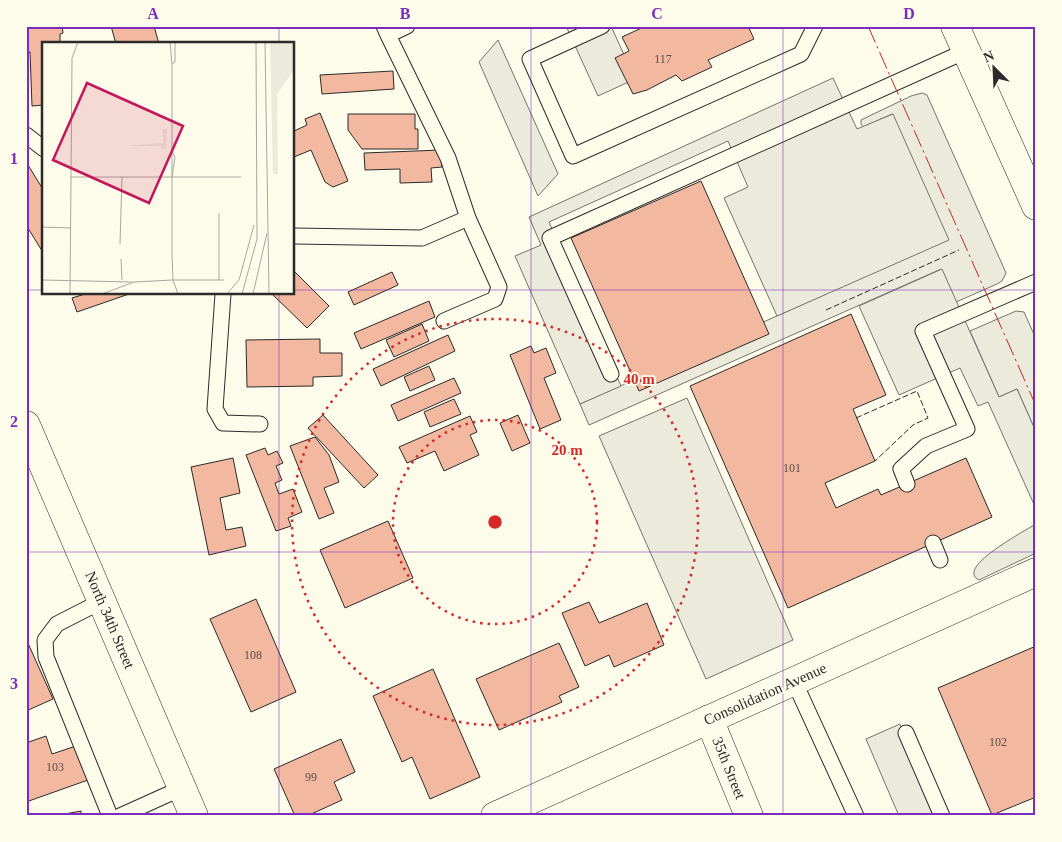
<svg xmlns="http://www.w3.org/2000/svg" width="1062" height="842" viewBox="0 0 1062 842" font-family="'Times New Roman',serif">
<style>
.green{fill:#ecebdb;stroke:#74746e}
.parking{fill:#eceadb;stroke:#74746e}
.building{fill:#f2b8a0;stroke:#2b2b2b}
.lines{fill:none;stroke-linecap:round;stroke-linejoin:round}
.lane-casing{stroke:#2b2b2b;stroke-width:17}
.street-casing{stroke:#2b2b2b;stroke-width:29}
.secondary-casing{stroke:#2b2b2b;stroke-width:29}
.lane{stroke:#fdfbea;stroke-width:15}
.street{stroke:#fdfbea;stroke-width:28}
.secondary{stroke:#fdfbea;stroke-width:28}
.fence{stroke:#2b2b2b;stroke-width:1;stroke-dasharray:6 2.5;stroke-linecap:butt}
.power{stroke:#c62828;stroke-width:1;stroke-dasharray:18 4 2.5 4;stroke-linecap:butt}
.grid{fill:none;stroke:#7b2cbf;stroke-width:1;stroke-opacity:0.55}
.ring{fill:none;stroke:#d62828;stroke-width:2.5;stroke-dasharray:2.5 5}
.labels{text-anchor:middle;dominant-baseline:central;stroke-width:4;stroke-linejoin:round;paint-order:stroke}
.number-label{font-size:12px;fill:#5d4e48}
.street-label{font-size:15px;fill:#2b2b2b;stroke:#fdfbea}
.inset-road{fill:none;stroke:#a9a89e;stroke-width:1}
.view{fill:#c2185b;fill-opacity:0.15;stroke:#c2185b;stroke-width:2.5}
.inset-edge{fill:none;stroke:#2b2b2b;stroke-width:2.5}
.centre{fill:#d62828;stroke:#fdfbea;stroke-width:2.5}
.ring-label{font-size:15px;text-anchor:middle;font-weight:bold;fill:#d62828;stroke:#fdfbea;stroke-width:4;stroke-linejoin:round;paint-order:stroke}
.neatline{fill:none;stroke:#7b2cbf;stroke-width:2}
.grid-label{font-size:16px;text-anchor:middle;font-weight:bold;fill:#7b2cbf}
</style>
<rect width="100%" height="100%" fill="#fdfbea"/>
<path class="green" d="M 922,93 L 927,95 L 1006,273 L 1002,281 L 997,284 L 956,302 L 941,269 L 589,425 L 580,404 L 826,294 L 892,114 L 863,127 L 861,124 L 861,120 L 911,96 Z
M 1016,311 L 1024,312 L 1036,339 L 1036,432 L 1017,389 L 999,397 L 970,331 Z
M 1036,524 L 1036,553 L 979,580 C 976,578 974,577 974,574 C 971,560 1024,531 1036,524 Z"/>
<path class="parking" d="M 566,26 L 611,26 L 635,79 L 598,96 Z
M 498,40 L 558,174 L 538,196 L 479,62 Z
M 833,78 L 857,129 L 893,114 L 949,240 L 777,316 L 724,198 L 748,187 L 728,141 L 549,222 L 621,386 L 580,404 L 515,256 L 541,245 L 529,217 Z
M 942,269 L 999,397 L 1017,389 L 1036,432 L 1036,509 L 988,402 L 978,406 L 960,368 L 899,395 L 859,306 Z
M 687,398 L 793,640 L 706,679 L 599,436 Z
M 900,724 L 939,815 L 939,816 L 899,816 L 866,739 Z"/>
<path class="building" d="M 28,26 L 62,26 L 63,33 L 60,34 L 60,44 L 44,44 L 44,105 L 32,106 L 30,52 L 26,52 L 26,30 L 28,29 Z
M 111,26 L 154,26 L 159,44 L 116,44 Z
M 646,26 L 748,26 L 754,39 L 708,60 L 712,67 L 682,81 L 676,75 L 647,90 L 633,94 L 615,58 L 629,51 L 622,37 Z
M 393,71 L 394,89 L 322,94 L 320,75 Z
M 320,113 L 348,181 L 333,187 L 325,182 L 311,150 L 294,157 L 294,131 L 307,125 L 305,119 Z
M 348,114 L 415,114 L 415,129 L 418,129 L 418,149 L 362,149 L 348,130 Z
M 441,150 L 442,167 L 431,168 L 432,182 L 400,183 L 400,169 L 365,170 L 364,153 Z
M 28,165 L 44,191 L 44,254 L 26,225 L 26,167 Z
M 701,181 L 769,334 L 639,391 L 571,238 Z
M 294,271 L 329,306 L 307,328 L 272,294 L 294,294 Z
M 392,272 L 398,285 L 354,305 L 348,292 Z
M 85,294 L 129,294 L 77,312 L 72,298 Z
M 429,301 L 435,317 L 361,349 L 354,333 Z
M 851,314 L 886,395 L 853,409 L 875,461 L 825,483 L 836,508 L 878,489 L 881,495 L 966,458 L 992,517 L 788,608 L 690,386 Z
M 422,324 L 429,341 L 394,357 L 386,340 Z
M 448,335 L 455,351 L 381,386 L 373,369 Z
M 320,339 L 320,353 L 342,353 L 342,376 L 313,377 L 313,386 L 247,387 L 246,340 Z
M 531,346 L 534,353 L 546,348 L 556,373 L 544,378 L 561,420 L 540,429 L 510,355 Z
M 429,366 L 435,380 L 410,391 L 404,377 Z
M 454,378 L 461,393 L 398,421 L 391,405 Z
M 454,399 L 461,414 L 430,427 L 424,412 Z
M 323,415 L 378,475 L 364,488 L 308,428 Z
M 518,415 L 530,443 L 512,451 L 500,423 Z
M 470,416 L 477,432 L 470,435 L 479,455 L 444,471 L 435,451 L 407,463 L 399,447 Z
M 315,437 L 329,455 L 339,482 L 324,488 L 334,513 L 319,519 L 290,446 Z
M 265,448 L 268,455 L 277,451 L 283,463 L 276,466 L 282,480 L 275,483 L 279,494 L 293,489 L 302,512 L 288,518 L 291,526 L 276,531 L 246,455 Z
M 233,458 L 240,493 L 220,498 L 226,530 L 242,527 L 246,546 L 209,555 L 191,467 Z
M 388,521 L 413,578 L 345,608 L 320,550 Z
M 256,599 L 296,692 L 251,712 L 210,619 Z
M 589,602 L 599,623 L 647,603 L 664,645 L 614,667 L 609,655 L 585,666 L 562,613 Z
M 26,641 L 27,641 L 53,699 L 26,711 Z
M 559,643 L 579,687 L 559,696 L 562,702 L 499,730 L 476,679 Z
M 1036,646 L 1036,797 L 992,815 L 938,688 Z
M 433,669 L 480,777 L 430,799 L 412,757 L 402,762 L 373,696 Z
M 46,736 L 52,754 L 76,746 L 88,780 L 26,802 L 26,743 Z
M 341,739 L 355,772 L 334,782 L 342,800 L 307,816 L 295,816 L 274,769 Z
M 81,811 L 81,816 L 54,816 Z"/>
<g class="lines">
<defs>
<path id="lane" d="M 384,26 L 388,35 L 407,26
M 602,26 L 530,59 L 573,156 L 801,54 L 815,26
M 388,35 L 448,158 L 468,218 L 499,287 L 495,299 L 444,321
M 26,135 L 44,149
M 294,236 L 422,238 L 468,218
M 223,294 L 215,409 L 223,423 L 260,424
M 611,374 L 550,238 L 966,51
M 907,484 L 901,469 L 926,446 L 967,429 L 923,331 L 1036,282
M 933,543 L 940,560
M 102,601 L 57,624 L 45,640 L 46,657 L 110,816
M 794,681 L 856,816
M 906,733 L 942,816
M 120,816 L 182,788"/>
<path id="street" d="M 26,425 L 194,816
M 709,719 L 749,816
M 495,816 L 1036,572"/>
<path id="secondary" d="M 955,26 L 1036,206"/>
</defs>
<use href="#lane" class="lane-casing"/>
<use href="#street" class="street-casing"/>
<use href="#secondary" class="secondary-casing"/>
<use href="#lane" class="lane"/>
<use href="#street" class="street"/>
<use href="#secondary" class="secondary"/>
<path class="fence" d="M 826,310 L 959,250
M 856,418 L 917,391 L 928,418 L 913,425 L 875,461"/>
<path class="power" d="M 868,26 L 1036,406"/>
</g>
<path class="grid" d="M 279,26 L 279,44M 531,26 L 531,816M 783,26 L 783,816M 26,290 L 44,290M 294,290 L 1036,290M 279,294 L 279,816M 26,552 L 1036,552"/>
<g class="ring">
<circle cx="495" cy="522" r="102"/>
<circle cx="495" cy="522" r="203"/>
</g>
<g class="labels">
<g class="number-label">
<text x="663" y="59">117</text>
<text x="792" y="468">101</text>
<text x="253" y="655">108</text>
<text x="998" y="742">102</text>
<text x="55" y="767">103</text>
<text x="311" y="777">99</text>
</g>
<g class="street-label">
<text transform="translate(110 620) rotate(67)">North 34th Street</text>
<text transform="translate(765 694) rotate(-24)">Consolidation Avenue</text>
<text transform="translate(729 768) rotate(68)">35th Street</text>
</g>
</g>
<g transform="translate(42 42)">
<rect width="252" height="252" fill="#fdfbea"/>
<path d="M 228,0 L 252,0 L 252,28 L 235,52 L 236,132 L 231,132 ZM 118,87 L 125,87 L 124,107 L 119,107 L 119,104 L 81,104 L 121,101 L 121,88 Z" fill="#ecebdb"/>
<path class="inset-road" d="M 128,0 L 130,22M 223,0 L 227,252M 130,22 L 130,213 L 131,238 L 136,252M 130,22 L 133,20 L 133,0M 130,109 L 133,115 L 130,135M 29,135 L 199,135M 177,171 L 177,238M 0,185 L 29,186M 78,202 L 80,135M 79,217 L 80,238M 0,238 L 90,240M 131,238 L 182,238M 28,252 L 30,16 L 36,0M 60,252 L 92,240 L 131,238M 185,252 L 197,238 L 212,183M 200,252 L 215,197 L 214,0M 211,252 L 225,191"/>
<path class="view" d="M 45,41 L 141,84 L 107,161 L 11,118 Z"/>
<rect width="252" height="252" class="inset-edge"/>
</g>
<circle cx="495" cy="522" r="8" class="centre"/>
<g class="ring-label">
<text x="639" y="384">40 m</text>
<text x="567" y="455">20 m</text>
</g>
<rect width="1062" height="842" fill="none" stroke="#fdfbea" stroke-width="55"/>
<g transform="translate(994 68) rotate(336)" stroke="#fdfbea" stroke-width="4" paint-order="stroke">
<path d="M0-4L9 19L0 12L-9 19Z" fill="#2b2b2b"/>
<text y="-8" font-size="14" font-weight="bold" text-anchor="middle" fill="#2b2b2b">N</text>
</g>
<rect x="28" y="28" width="1006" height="786" class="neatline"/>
<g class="grid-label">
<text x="153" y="19">A</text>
<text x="405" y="19">B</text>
<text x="657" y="19">C</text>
<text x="909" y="19">D</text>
<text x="14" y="164">1</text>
<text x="14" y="427">2</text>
<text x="14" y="689">3</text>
</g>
</svg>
